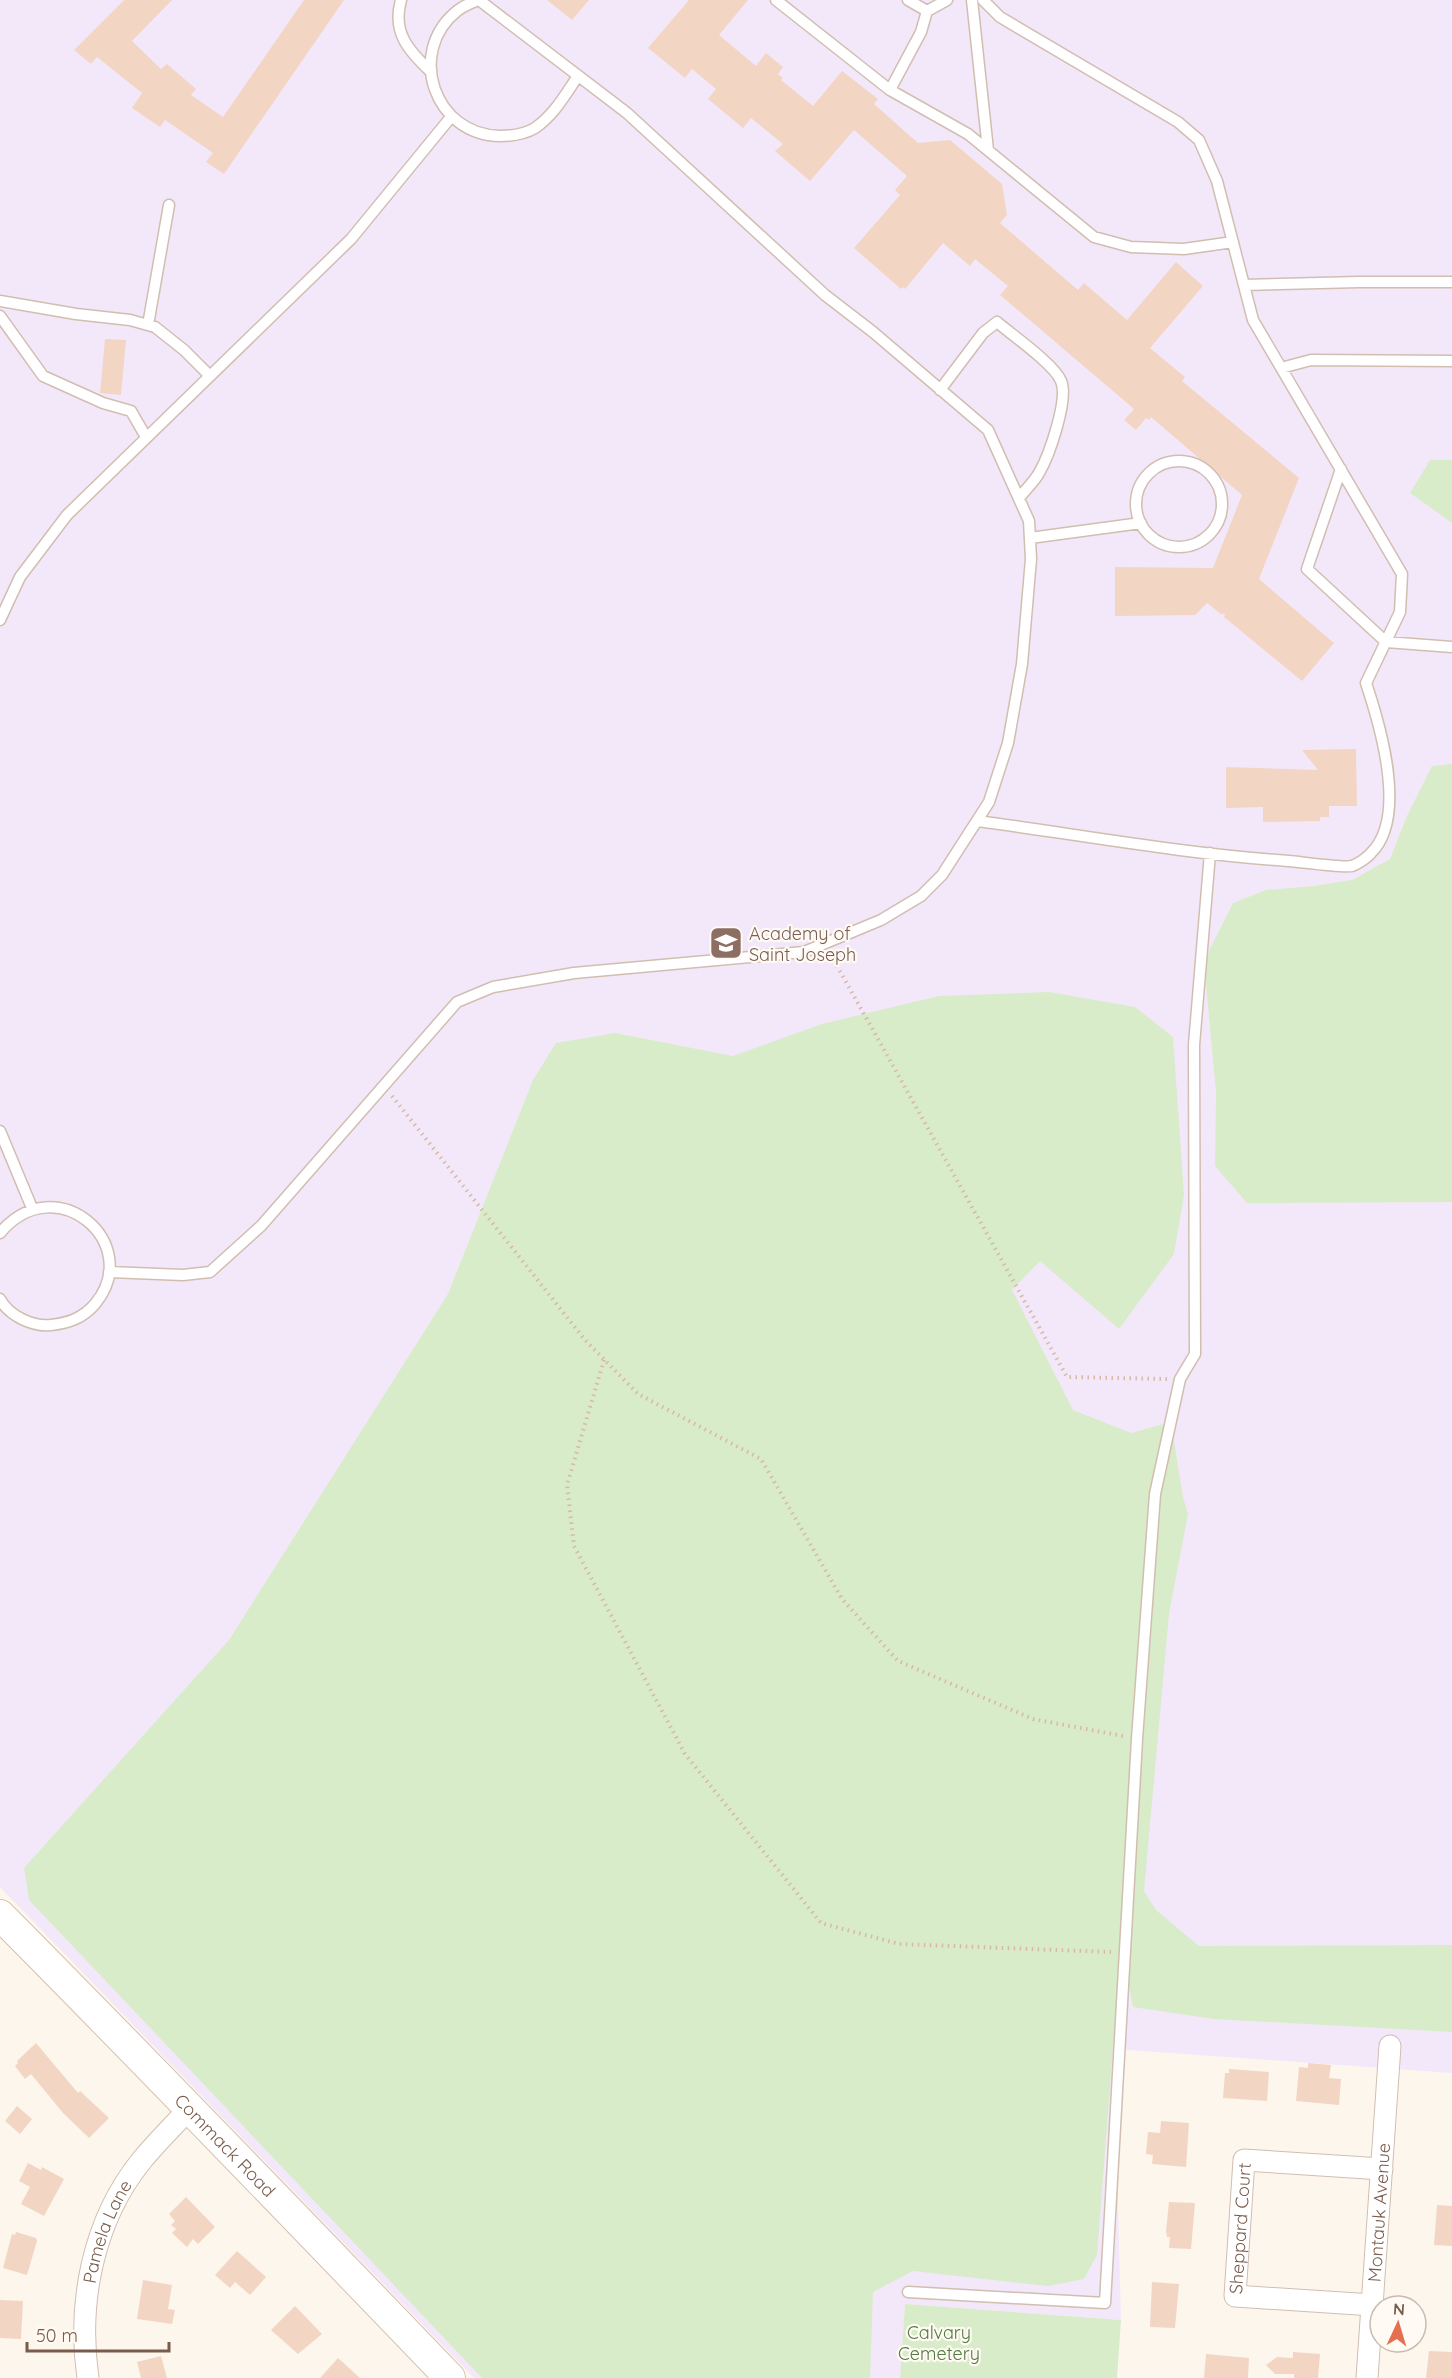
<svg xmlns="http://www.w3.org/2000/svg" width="1452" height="2378" viewBox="0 0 1452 2378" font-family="Quicksand,sans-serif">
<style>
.education{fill:#f3e8fa}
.green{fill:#d8ecc9}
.building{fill:#f3d5c3}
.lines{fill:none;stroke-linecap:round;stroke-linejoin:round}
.lane-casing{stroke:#d1beb0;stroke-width:13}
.street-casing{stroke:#d1beb0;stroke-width:23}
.secondary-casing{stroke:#d6c0b0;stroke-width:32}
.path{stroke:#d9b8a5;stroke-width:4;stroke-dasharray:1.5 4.5;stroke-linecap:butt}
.lane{stroke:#fff;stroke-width:10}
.street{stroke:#fff;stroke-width:21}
.secondary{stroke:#fff;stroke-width:30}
.labels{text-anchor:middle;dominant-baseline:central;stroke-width:4.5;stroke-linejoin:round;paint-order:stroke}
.education-label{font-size:18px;fill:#785e54;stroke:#fffaf3;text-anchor:start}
.street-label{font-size:18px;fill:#7a5c4d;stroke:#fffaf3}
.park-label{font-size:18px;fill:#537a41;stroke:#fffaf3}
</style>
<rect width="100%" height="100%" fill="#fdf6ec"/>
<path class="education" d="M 0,0 L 1452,0 L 1452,2073 L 1114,2049 L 1121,2320 L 905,2304 L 900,2378 L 474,2378 L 0,1887 Z"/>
<path class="green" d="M 1430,460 L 1452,460 L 1452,523 L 1410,493 Z
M 1452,764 L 1452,1202 L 1247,1203 L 1215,1166 L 1216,1093 L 1204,961 L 1233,903 L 1266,890 L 1314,886 L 1352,880 L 1390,859 L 1407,816 L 1432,766 Z
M 1049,992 L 1135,1007 L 1173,1037 L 1184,1195 L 1174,1254 L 1119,1329 L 1040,1261 L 1012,1290 L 1073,1410 L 1131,1433 L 1171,1422 L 1183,1497 L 1188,1514 L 1169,1614 L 1144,1891 L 1156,1910 L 1199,1946 L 1452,1945 L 1452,2032 L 1214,2019 L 1133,2007 L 1121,1944 L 1097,2255 L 1084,2279 L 1048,2286 L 913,2271 L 873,2292 L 870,2378 L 482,2378 L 29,1900 L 24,1868 L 229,1640 L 448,1294 L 533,1080 L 556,1043 L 615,1033 L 733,1056 L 822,1024 L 939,996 Z
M 905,2304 L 1121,2320 L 1117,2378 L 900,2378 Z"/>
<path class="building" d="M 124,0 L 172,0 L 132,41 L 161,69 L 167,64 L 196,89 L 191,95 L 223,117 L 304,0 L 344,0 L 224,174 L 206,162 L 213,153 L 165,120 L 160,127 L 132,108 L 142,93 L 97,57 L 91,64 L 74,50 Z
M 547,0 L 589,0 L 572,20 Z
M 689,0 L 748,0 L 719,35 L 756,66 L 766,53 L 783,67 L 778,74 L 783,78 L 781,80 L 813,106 L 842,71 L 878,99 L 874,104 L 918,143 L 950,140 L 1002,184 L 1007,215 L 1000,223 L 1078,290 L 1084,283 L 1127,320 L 1176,262 L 1203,286 L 1150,348 L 1185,377 L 1182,381 L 1299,478 L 1259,579 L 1334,643 L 1302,681 L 1224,617 L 1225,614 L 1221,614 L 1207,603 L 1195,615 L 1115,616 L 1115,567 L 1213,568 L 1242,495 L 1151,417 L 1149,420 L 1146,418 L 1136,430 L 1124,420 L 1134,409 L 1000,295 L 1008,286 L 975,259 L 970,266 L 943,243 L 905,289 L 903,287 L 901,289 L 854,248 L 900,195 L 895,190 L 907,176 L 854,130 L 810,181 L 775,151 L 783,144 L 751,118 L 743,128 L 708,99 L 716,89 L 692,69 L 685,78 L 648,48 Z
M 105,339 L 126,340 L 121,395 L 100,393 Z
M 1356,749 L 1357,806 L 1329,806 L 1329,817 L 1320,817 L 1320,821 L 1263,822 L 1263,807 L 1226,808 L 1226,767 L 1318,770 L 1302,750 Z
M 36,2043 L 78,2093 L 80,2091 L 109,2118 L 89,2138 L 63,2113 L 31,2074 L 25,2079 L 15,2066 L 18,2063 L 17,2061 Z
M 1308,2063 L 1331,2065 L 1329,2078 L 1341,2079 L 1339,2105 L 1296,2101 L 1299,2067 L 1308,2068 Z
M 1229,2069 L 1269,2072 L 1267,2101 L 1223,2098 L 1225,2073 L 1229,2073 Z
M 17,2106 L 32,2119 L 20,2134 L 5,2121 Z
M 1161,2121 L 1189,2123 L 1186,2167 L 1152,2164 L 1153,2155 L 1146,2154 L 1148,2132 L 1160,2133 Z
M 28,2163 L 41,2170 L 42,2167 L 64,2179 L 44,2216 L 21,2204 L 30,2187 L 19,2181 Z
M 186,2197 L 215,2227 L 198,2244 L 193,2239 L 187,2247 L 172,2233 L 176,2229 L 171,2225 L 175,2221 L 169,2214 Z
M 1169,2202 L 1195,2203 L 1191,2249 L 1169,2248 L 1170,2237 L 1167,2237 L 1166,2231 Z
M 1437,2205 L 1452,2206 L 1452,2246 L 1434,2245 Z
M 16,2232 L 36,2238 L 37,2241 L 27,2275 L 3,2268 L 12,2234 L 15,2235 Z
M 237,2251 L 266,2277 L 250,2295 L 235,2282 L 230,2288 L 215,2275 Z
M 143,2280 L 172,2285 L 168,2309 L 175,2310 L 172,2324 L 137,2319 Z
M 1152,2282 L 1179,2284 L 1175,2328 L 1150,2327 Z
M 0,2300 L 23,2301 L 21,2339 L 0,2338 Z
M 295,2306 L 322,2334 L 298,2354 L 271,2330 Z
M 1429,2351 L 1452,2352 L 1452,2378 L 1426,2378 Z
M 1293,2352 L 1320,2354 L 1318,2378 L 1294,2378 L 1294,2374 L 1275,2374 L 1266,2365 L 1277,2357 L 1293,2358 Z
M 1206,2354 L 1249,2358 L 1248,2378 L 1204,2378 Z
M 161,2356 L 167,2378 L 141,2378 L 137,2362 Z
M 338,2358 L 360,2378 L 320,2378 Z"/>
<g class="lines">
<defs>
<path id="lane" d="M 401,0 C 392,32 408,50 430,71
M 478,0 C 471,3 463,6 457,11 C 406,52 434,135 500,136 C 511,136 525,134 535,128 C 554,115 565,95 578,76
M 776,0 L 890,90 L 921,32 L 927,11 L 947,0
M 908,0 L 927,11
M 972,0 L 988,150
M 890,90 L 968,134 L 1094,237 L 1131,247 L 1184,249 L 1233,242
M 1244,285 L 1359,282 L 1452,282
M 0,301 L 76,314 L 130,320 L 155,327 L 184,350 L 210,376
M 0,316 L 43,376 L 103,403 L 131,411 L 146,437
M 148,325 L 169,205
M 1281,368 L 1311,360 L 1452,361
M 940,390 L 983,333 L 997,322 C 1012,335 1054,364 1061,381 C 1069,399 1049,456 1039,473 C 1034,482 1025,490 1019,498
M1136 504a43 43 0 1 1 86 0a43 43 0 1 1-86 0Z
M 1341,469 L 1307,569 L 1386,642 L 1452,647
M 1030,538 L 1141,523
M 0,620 L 20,577 L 67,515 L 351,239 L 451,117
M 978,821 C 1081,835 1185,854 1289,861 C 1301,862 1343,868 1352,866 C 1358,864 1368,857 1371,853 C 1408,817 1380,725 1366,683 L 1400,612 L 1402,574 L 1253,320 L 1217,181 L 1199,140 L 1178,122 L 1000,17 L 983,0
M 0,1131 L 32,1208
M 0,1233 C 56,1166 145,1244 95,1304 C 83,1318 69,1323 51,1325 C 33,1327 9,1316 0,1299
M 109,1272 L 183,1275 L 210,1272 L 261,1226 L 457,1002 L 493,987 L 574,973 L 804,952 L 881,920 L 921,896 L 942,875 L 989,802 L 1008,743 L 1022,664 L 1031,559 L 1029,521 L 988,430 L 873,332 L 825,295 L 627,113 L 479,0
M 908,2292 L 1105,2303 L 1137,1739 L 1155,1494 L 1180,1379 L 1195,1354 L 1194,1045 L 1210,853"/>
<g id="street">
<path id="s1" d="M 1373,2305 L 1235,2296 L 1244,2160 L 1382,2169"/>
<path id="s2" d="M 88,2378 C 77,2303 93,2220 142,2160 C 156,2143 173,2126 189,2109"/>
<path id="s3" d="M 1367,2378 L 1390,2046"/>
</g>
<g id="secondary">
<path id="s4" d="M 0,1915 C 152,2068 301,2223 450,2378"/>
</g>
</defs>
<use href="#lane" class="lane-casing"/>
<use href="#street" class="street-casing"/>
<use href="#secondary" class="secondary-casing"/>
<path class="path" d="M 831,955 L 1067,1377 L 1167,1379
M 392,1096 L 585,1340 L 638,1394 L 761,1459 L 842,1599 L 898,1661 L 1033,1719 L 1123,1736
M 604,1360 L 567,1485 L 574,1546 L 685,1754 L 821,1923 L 899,1944 L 1111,1952"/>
<use href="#lane" class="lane"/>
<use href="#street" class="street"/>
<use href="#secondary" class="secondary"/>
</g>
<defs>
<symbol id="school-square" viewBox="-11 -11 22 22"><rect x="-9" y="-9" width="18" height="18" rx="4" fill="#8d6e63" stroke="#fffaf3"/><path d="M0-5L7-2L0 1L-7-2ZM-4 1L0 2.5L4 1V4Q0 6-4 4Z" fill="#fff"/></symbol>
</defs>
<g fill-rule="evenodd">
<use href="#school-square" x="707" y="924" width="38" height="38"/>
</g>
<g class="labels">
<g class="education-label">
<text x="749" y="933">Academy of<tspan x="749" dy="21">Saint Joseph</tspan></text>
</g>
<g class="street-label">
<text stroke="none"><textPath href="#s4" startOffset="322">Commack Road</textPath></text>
<text stroke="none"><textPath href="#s3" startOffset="166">Montauk Avenue</textPath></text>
<text stroke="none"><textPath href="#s1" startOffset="206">Sheppard Court</textPath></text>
<text stroke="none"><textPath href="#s2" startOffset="150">Pamela Lane</textPath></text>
</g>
<g class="park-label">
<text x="939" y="2332">Calvary<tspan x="939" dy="21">Cemetery</tspan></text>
</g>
</g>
<g transform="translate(1398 2324) rotate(4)"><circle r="28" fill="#fffaf3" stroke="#cabbb1" stroke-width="1.5"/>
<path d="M0-4.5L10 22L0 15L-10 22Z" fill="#e76f51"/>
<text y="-9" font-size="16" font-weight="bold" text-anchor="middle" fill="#7a5c4d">N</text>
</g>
<path d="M27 2342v9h142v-9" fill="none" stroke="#7a5c4d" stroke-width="3"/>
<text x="36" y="2342" font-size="18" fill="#7a5c4d" stroke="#fffaf3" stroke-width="4.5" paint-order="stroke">50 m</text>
</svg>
